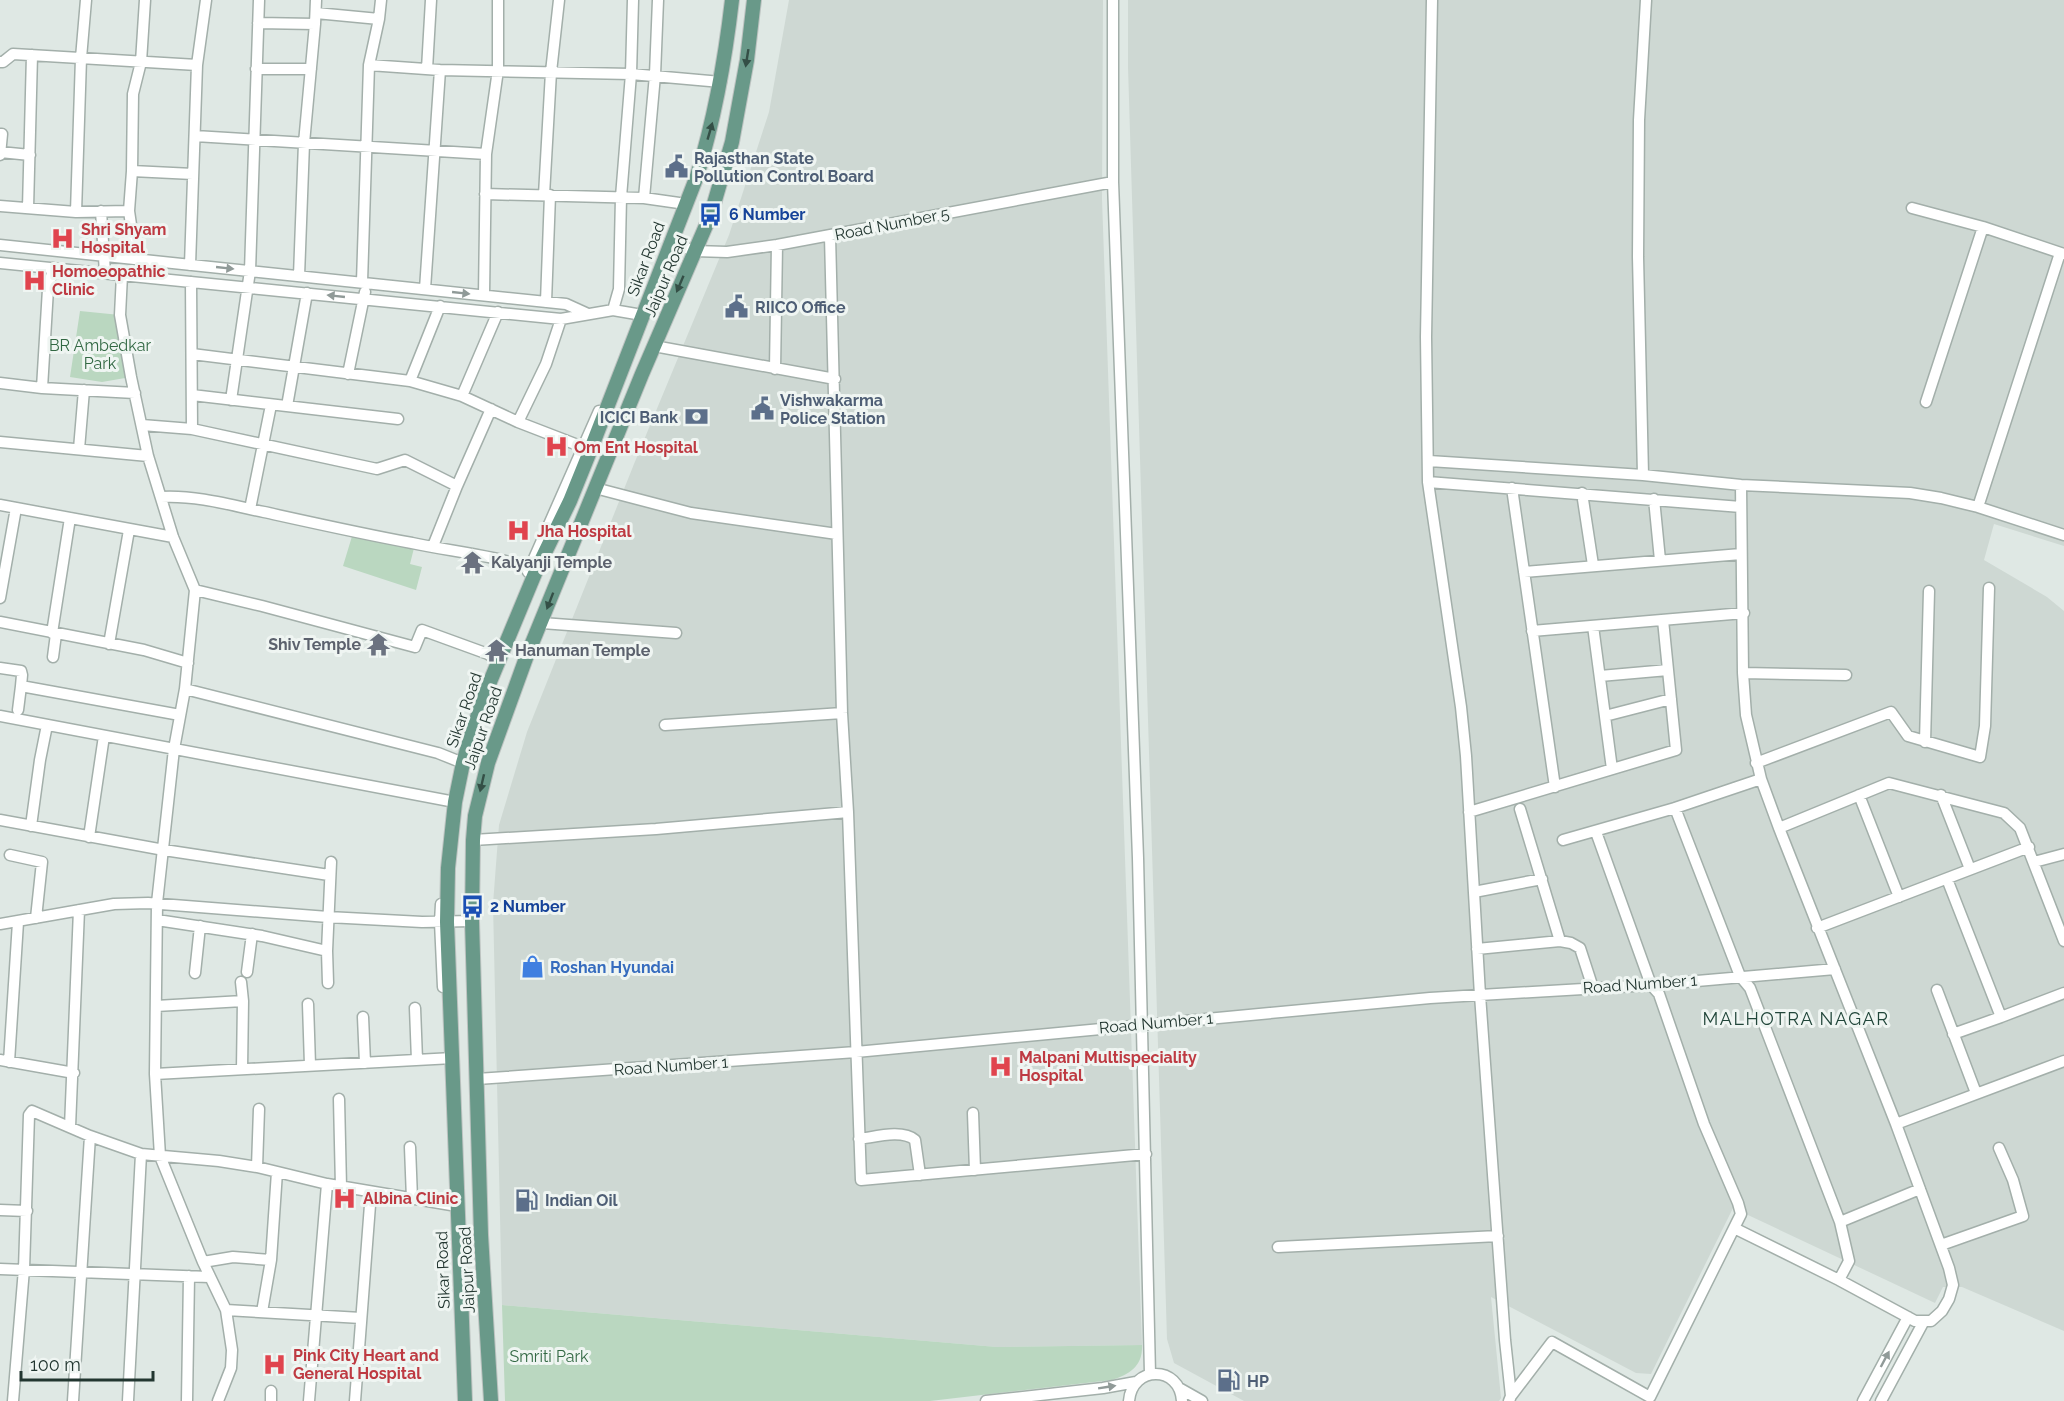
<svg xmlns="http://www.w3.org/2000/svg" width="2064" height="1401" viewBox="0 0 2064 1401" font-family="Raleway,sans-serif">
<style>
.built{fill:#ced8d3}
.green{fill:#bad7c0}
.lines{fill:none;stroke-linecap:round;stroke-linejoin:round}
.minor-casing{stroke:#a3afaa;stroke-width:13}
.major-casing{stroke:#bdc3c1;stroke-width:16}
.minor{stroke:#fff;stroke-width:10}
.major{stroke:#699989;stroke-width:14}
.oneway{fill:#344f46}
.oneway2{fill:#909a98}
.labels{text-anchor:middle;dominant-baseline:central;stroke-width:6;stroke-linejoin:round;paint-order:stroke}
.service-label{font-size:16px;font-weight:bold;fill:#4e5e75;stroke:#eff5f2;text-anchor:start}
.transit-label{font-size:16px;font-weight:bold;fill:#164399;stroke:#eff5f2;text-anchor:start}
.street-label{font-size:16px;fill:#223630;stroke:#eff5f2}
.health-label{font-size:16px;font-weight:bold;fill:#be3a42;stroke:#eff5f2;text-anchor:start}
.park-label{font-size:16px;fill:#326843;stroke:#eff5f2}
.worship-label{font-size:16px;font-weight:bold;fill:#5b616d;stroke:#eff5f2;text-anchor:start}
.shop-label{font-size:16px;font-weight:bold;fill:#366cbe;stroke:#eff5f2;text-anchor:start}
.neighbourhood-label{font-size:18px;letter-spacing:1.5px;fill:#21463a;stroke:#eff5f2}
</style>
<rect width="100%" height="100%" fill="#dfe8e4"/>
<path class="built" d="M 789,0 L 1103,0 L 1102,199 L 1142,1345 L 997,1347 L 502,1305 L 493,904 L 499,825 L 527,732 L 634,464 L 729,235 L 769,112 Z
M 1128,0 L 2064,0 L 2064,546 L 1994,524 L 1984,560 L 2047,597 L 2064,611 L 2064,1331 L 1962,1287 L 1943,1287 L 1935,1303 L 1733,1208 L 1651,1374 L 1636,1373 L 1491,1297 L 1501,1398 L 1499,1401 L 1244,1401 L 1174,1363 L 1167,1339 L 1128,67 Z"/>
<path class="green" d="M 80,311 L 120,315 L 131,377 L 102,382 L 70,377 Z
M 353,533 L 415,544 L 410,564 L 422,567 L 416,590 L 343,566 Z
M 502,1305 L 997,1347 L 1142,1345 C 1143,1366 1130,1374 1112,1380 L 930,1401 L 505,1401 Z"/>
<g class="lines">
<defs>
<path id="minor" d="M 1113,0 L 1113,182 L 1138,858 L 1150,1374
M 1432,0 L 1426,337 L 1428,482 L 1461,707 L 1466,756 L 1480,995 L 1505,1340 L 1511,1396 L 1509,1401
M 316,13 L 379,19
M 258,23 L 315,24
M 0,62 L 3,62 L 13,54 L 197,65
M 369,65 L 440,70 L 631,74 L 721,82
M 256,69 L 311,69
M 427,69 L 431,0
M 0,134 L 2,134 L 0,155
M 195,136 L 486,154
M 0,152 L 30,155
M 132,171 L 193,174
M 485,194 L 644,198 L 686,204
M 544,195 L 551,72 L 559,0
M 644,198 L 655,75 L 658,0
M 0,206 L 76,212 L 129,211
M 28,208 L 32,55
M 1912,208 L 1983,227 L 2064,254
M 101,211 L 105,273
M 76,212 L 81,58 L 86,0
M 830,236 L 842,713 L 848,812 L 861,1180 L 1146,1154
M 670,242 L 694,251 L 727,252 L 777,245 L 1113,182
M 0,245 L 566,304 L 588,314
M 136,259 L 129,211 L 132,171 L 133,94 L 141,62 L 145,0
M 0,263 L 561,319 L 613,310 L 642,315
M 190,265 L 197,65 L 206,0
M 122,275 L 120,315 L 131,377 L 148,456 L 173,537 L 195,590 L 185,689 L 174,749 L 157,903 L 155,1074 L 160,1156 L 203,1262 L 226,1310 L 232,1350 L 231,1368 L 218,1401
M 299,276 L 304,143 L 315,24 L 316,0
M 191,282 L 192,429
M 362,282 L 369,65 L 379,19 L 381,0
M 425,289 L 440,70
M 484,295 L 486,154 L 498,70 L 498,0
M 546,302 L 550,195
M 613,310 L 619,289 L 621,197 L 631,74 L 633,0
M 654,346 L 835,379
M 192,354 L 410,381 L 462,396 L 518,422 L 588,449
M 775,369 L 777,245
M 348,374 L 365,292
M 410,381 L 440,306
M 0,383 L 42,388 L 135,393
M 42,388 L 48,289 L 53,268
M 192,395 L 398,419
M 462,396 L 498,312
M 231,400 L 250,271 L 259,0
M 1926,402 L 1983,227
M 287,406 L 307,293
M 518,422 L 546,364 L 561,319
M 142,425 L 192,429 L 377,469 L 405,460 L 457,486 L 433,546
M 0,442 L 148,456
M 79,449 L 84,390
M 1429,461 L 1643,475 L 1741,485 L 1910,493 L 1941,498 L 1978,507 L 2064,535
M 1643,475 L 1638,257 L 1639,120 L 1646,0
M 1428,482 L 1741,507
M 457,486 L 491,409
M 595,488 L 691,513 L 837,534
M 1512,488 L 1555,787
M 1582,493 L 1593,565
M 161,497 C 195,495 231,505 264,512 C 314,523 363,534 412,543 C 453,552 497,555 536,571
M 1654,499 L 1660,560
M 0,505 L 173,537
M 1978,507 L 2060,253
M 250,509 L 271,405
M 528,572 L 599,411
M 1524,572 L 1741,554
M 195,590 L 262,606 L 415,647 L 422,630 L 488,654 L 499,661
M 0,598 L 16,508
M 0,622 L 144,650 L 188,663
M 542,623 L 676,633
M 1593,626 L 1612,769
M 1532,631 L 1744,613
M 52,633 L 70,518
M 109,644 L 129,530
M 53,657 L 56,634
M 0,668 L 21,671 L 22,675 L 21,686
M 1743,673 L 1846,675
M 1600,676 L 1668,670
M 185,689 L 438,753 L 463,763
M 18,710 L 21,686 L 180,715
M 0,716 L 455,802
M 1605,716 L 1671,699
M 665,725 L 842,713
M 1925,742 L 1929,591
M 1756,763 L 1891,712 L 1908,736 L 1980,757 L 1985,726 L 1989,588
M 1859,795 L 1899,897
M 1941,795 L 1970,869
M 1675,808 L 1740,976 L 1750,988 L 1840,1222 L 1849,1261 L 1839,1280
M 1469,812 L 1676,750 L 1663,620
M 0,820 L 164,850 L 329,875
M 31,826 L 40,760 L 47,725
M 1779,828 L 1889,783 L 2004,813 L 2020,828 L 2064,941
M 89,837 L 104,736
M 473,840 L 656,829 L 848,812
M 1563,840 L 1675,808 L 1761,779
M 10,855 L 42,862 L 36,918
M 2034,862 L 2064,854
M 1947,879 L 2001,1017 L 1953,1034
M 1474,892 L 1542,879
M 441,904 L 440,922 L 443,987
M 157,920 L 262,936 L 327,951 L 331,862
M 0,924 L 114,904 L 148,903 L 328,917 L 422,922 L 472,921
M 1817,928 L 2029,847
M 1560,941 L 1571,943 L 1580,948 L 1593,988
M 1477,949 L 1560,941 L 1520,809
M 327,951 L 328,983
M 247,972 L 252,934
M 195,973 L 200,926
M 241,982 L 243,1001
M 1937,990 L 1976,1093
M 308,1004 L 310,1065
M 156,1006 L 243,1001 L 242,1069
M 415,1008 L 417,1060
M 363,1017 L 365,1063
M 2001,1017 L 2064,993
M 0,1060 L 74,1073
M 9,1062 L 18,922
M 155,1074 L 453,1058
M 477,1079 L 856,1052 L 1430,998 L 1651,985 L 1835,969
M 339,1099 L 341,1187
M 973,1113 L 975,1170
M 1896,1124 L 2064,1061
M 70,1127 L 79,910
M 859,1139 C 875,1137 902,1129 915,1140 L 920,1175
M 410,1147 L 412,1199
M 257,1167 L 259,1109
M 0,1210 L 27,1211
M 1840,1222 L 1920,1189
M 1734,1228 L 1839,1280 L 1915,1321 L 1931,1321 L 1942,1311 L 1949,1299 L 1953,1285 L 1949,1268 L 1896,1124 L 1779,828 L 1761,779 L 1746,715 L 1743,673 L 1741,485
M 1941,1245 L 2023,1216 L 2013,1180 L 1999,1148
M 1278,1247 L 1498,1236
M 203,1262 L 233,1257 L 271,1260
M 0,1269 L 209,1277
M 226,1310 L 361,1318
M 262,1312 L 271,1260 L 277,1172
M 1179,1388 L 1202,1401
M 271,1391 L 271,1401
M 1511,1396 L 1552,1342 L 1650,1397 L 1741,1214 L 1738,1203 L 1704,1124 L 1659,994 L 1651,985 L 1596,832
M 13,1401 L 24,1269 L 29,1115 L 32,1111 L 90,1136 L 141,1154 L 219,1161 L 257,1167 L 327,1184 L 457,1206
M 73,1401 L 90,1136
M 128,1401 L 141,1154
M 187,1401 L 189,1276
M 309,1401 L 327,1184
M 355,1401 L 371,1192
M 986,1401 L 1103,1388 L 1136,1382
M 1129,1401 C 1132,1365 1180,1365 1182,1401
M 1863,1401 L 1908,1317
M 1881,1401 L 1924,1321"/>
<path id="major" d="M 465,1401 L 447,922 L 448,868 L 455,802 L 463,763 L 473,729 L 487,689 L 536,571 L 570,501 L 589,454 L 697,176 C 715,117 725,61 732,0
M 491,1401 L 481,1235 L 472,921 L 473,840 L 475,816 L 488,763 L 526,658 L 642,374 L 711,214 L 732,142 L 747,60 L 754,0"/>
</defs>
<use href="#minor" class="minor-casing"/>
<use href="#major" class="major-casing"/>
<use href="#minor" class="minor"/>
<use href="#major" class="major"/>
</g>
<defs><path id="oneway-solid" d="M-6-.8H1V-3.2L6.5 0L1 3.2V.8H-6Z" transform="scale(1.5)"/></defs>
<g class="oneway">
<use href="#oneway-solid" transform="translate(747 58) rotate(99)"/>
<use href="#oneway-solid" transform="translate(710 131) rotate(-74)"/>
<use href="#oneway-solid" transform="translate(680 284) rotate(113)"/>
<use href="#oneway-solid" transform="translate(550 601) rotate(111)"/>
<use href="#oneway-solid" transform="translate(482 783) rotate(103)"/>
</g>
<g class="oneway2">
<use href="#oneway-solid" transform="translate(225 268) rotate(6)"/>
<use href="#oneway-solid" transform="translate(461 293) rotate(6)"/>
<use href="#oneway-solid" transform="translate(336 296) rotate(-174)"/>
<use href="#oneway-solid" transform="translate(1885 1359) rotate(-62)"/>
<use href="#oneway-solid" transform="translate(1107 1387) rotate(-9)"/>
</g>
<defs>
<symbol id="civic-bare" viewBox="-9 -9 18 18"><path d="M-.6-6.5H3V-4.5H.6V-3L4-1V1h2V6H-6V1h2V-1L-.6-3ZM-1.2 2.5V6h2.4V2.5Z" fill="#5c6f8a" stroke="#eff5f2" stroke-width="2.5" paint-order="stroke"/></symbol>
<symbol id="bus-bare" viewBox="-9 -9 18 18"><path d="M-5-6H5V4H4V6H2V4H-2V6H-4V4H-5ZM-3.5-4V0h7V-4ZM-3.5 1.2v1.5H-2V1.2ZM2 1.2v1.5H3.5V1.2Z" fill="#1a4fb4" stroke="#eff5f2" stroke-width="2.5" paint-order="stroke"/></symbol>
<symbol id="hospital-bare" viewBox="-9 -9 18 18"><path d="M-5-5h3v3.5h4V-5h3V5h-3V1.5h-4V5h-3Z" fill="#e0444e" stroke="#eff5f2" stroke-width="2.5" paint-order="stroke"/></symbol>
<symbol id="bank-bare" viewBox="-9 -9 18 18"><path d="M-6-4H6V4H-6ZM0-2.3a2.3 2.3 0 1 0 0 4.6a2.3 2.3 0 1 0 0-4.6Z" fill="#5c6f8a" stroke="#eff5f2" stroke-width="2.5" paint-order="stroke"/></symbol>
<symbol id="temple-bare" viewBox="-9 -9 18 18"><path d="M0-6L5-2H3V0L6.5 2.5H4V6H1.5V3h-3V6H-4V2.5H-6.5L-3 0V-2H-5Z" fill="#6b7280" stroke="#eff5f2" stroke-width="2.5" paint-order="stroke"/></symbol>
<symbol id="shop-bare" viewBox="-9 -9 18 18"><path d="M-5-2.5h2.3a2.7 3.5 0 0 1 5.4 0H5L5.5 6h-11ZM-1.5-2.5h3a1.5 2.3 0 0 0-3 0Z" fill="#3f7fe0" stroke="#eff5f2" stroke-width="2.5" paint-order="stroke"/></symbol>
<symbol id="fuel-bare" viewBox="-9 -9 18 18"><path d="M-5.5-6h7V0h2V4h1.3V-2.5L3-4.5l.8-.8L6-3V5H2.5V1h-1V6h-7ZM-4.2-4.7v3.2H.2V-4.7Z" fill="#5c6f8a" stroke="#eff5f2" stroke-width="2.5" paint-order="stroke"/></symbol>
</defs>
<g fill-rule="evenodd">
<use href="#civic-bare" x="660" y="150" width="33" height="33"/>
<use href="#bus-bare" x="694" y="198" width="33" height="33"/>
<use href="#hospital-bare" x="46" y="222" width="33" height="33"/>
<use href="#hospital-bare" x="18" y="264" width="33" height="33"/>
<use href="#civic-bare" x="720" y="290" width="33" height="33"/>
<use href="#civic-bare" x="746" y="392" width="33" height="33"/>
<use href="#bank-bare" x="680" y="400" width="33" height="33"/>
<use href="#hospital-bare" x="540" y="430" width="33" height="33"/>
<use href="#hospital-bare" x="502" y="514" width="33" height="33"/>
<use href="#temple-bare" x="456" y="546" width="33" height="33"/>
<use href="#temple-bare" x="362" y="628" width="33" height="33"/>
<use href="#temple-bare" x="480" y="634" width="33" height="33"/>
<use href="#bus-bare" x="456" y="890" width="33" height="33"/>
<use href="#shop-bare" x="516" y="950" width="33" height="33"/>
<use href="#hospital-bare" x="984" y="1050" width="33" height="33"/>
<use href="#hospital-bare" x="328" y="1182" width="33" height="33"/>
<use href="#fuel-bare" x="510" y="1184" width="33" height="33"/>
<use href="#hospital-bare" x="258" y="1348" width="33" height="33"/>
<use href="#fuel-bare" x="1212" y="1364" width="33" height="33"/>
</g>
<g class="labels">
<g class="service-label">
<text x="694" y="158">Rajasthan State<tspan x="694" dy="18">Pollution Control Board</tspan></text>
<text x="755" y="307">RIICO Office</text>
<text x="780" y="400">Vishwakarma<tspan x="780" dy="18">Police Station</tspan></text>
<text x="678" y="417" text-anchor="end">ICICI Bank</text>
<text x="545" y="1200">Indian Oil</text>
<text x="1247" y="1381">HP</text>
</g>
<g class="transit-label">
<text x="729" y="214">6 Number</text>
<text x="490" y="906">2 Number</text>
</g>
<g class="street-label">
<text transform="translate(892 224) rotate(-11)">Road Number 5</text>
<text transform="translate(646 259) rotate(-69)">Sikar Road</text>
<text transform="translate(666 276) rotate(-67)">Jaipur Road</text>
<text transform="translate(464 710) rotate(-71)">Sikar Road</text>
<text transform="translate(483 728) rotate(-71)">Jaipur Road</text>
<text transform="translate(1640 984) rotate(-4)">Road Number 1</text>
<text transform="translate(1156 1023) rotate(-5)">Road Number 1</text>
<text transform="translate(671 1066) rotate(-4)">Road Number 1</text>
<text transform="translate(443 1270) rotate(-92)">Sikar Road</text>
<text transform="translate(467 1270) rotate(-93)">Jaipur Road</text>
</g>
<g class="health-label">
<text x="81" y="229">Shri Shyam<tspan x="81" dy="18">Hospital</tspan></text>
<text x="52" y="271">Homoeopathic<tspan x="52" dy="18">Clinic</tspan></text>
<text x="574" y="447">Om Ent Hospital</text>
<text x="537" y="531">Jha Hospital</text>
<text x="1019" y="1057">Malpani Multispeciality<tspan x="1019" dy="18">Hospital</tspan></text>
<text x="363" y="1198">Albina Clinic</text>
<text x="293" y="1355">Pink City Heart and<tspan x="293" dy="18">General Hospital</tspan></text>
</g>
<g class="park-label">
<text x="100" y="345">BR Ambedkar<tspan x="100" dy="18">Park</tspan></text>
<text x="549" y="1356">Smriti Park</text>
</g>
<g class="worship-label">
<text x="491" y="562">Kalyanji Temple</text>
<text x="361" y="644" text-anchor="end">Shiv Temple</text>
<text x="515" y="650">Hanuman Temple</text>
</g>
<g class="shop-label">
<text x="550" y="967">Roshan Hyundai</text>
</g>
<g class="neighbourhood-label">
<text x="1796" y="1018">MALHOTRA NAGAR</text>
</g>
</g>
<path d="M21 1371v9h132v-9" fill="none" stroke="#223630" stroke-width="3"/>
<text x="30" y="1371" font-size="18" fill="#223630" stroke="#eff5f2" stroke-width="4.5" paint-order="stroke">100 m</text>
</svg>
